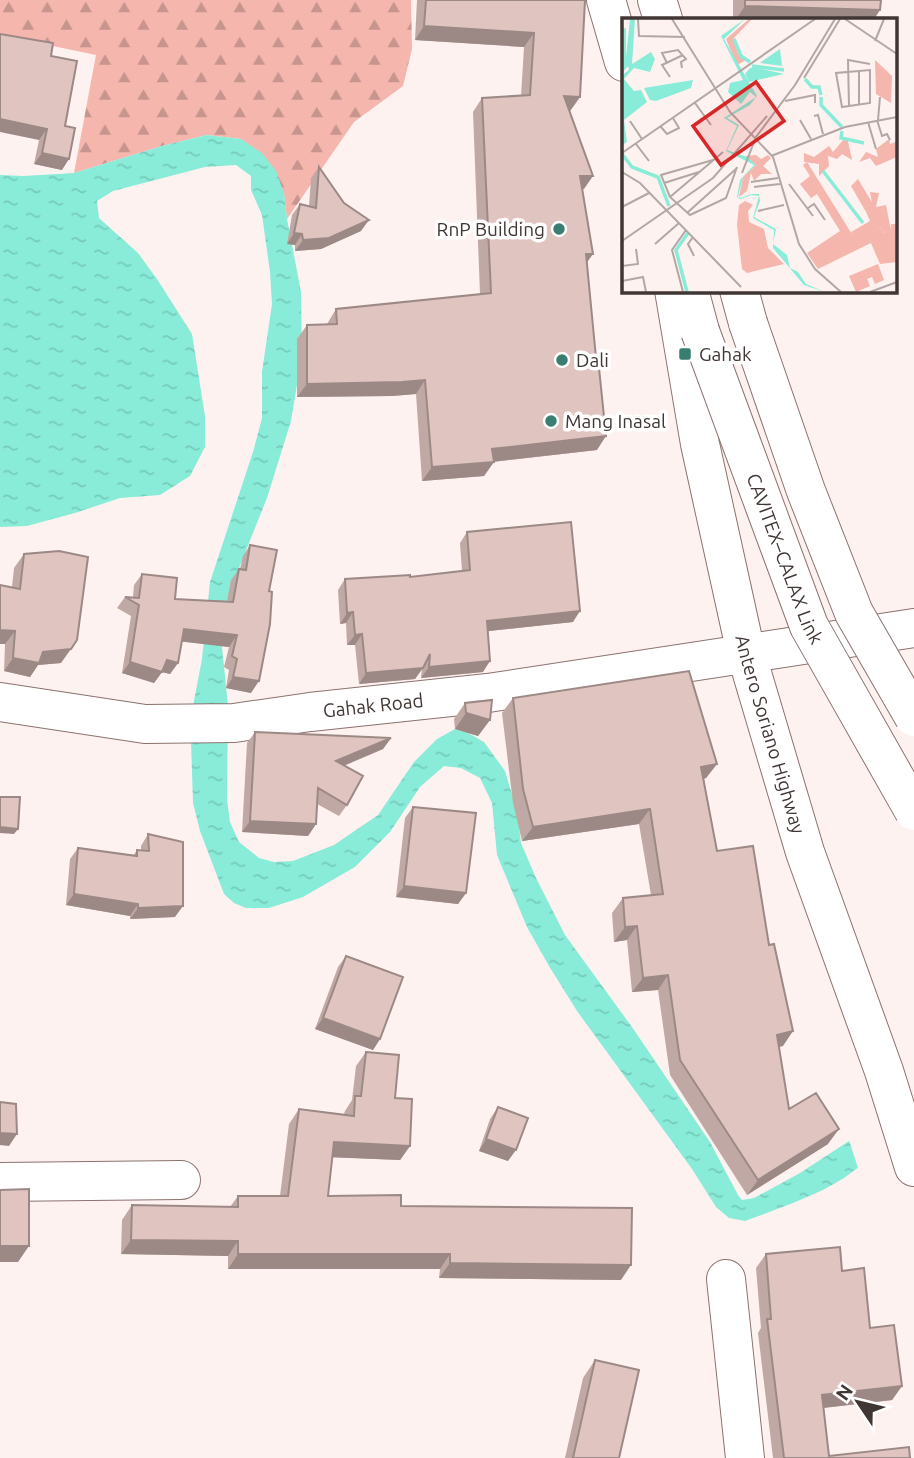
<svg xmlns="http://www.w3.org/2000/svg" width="914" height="1458" viewBox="0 0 914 1458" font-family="Ubuntu,sans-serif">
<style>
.forest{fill:url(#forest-firs)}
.water{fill:url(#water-ripples)}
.pier{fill:#fef2f0}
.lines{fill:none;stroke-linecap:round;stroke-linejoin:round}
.street-casing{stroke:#8b726e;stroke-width:40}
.secondary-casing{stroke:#8b726e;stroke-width:40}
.primary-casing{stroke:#8b726e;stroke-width:40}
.highway-casing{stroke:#8b726e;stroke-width:40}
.street{stroke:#fff;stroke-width:38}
.secondary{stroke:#fff;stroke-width:38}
.primary{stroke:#fff;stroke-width:38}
.highway{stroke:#fff;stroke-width:38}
.highway-bridge-casing{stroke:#8b726e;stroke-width:40;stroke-linecap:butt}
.highway-bridge{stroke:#fff;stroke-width:38}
.wall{fill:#c0a9a4}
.shaded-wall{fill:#9c8986}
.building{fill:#dfc4bf;stroke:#9c8986;stroke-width:2}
.poi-dot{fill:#3a7d71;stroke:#fff;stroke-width:2.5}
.labels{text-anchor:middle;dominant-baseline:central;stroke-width:7;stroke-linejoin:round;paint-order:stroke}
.poi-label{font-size:19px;fill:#403634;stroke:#fff;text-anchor:start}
.street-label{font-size:19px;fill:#403634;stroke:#fff}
.inset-river{fill:none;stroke:#88ecd8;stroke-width:3.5}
.inset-road{fill:none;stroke:#b2a7a5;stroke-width:2}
.view{fill:#d62828;fill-opacity:0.15;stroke:#d62828;stroke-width:3.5}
.inset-edge{fill:none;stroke:#403634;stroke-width:3.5}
</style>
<defs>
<pattern id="forest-firs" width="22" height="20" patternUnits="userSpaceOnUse" patternTransform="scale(1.75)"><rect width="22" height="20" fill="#f4b6ad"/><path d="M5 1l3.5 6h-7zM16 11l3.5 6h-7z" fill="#c7958e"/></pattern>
<pattern id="water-ripples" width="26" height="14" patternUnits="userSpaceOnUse" patternTransform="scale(1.75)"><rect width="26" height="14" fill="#88ecd8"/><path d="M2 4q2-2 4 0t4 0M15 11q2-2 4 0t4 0" fill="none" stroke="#76cbba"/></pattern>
</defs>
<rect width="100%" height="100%" fill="#fef2f0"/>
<path class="forest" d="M 0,0 L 411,0 L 412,49 L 403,86 L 354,122 L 287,219 L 284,193 L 241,139 L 207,135 L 162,146 L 74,173 L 96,55 L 0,35 Z"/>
<path class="water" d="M 207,135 L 241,139 L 262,153 L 276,171 L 284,193 L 287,219 L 301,292 L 302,354 L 291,421 L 267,498 L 237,573 L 224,621 L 222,647 L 228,706 L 227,799 L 230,822 L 239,842 L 259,858 L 274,862 L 293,861 L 334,845 L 378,815 L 414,762 L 437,739 L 455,729 L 468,733 L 484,742 L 505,771 L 517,811 L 521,843 L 536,878 L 565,935 L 632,1027 L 710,1142 L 738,1195 L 742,1200 L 754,1198 L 800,1173 L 849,1141 L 897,1100 L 889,1145 L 844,1178 L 823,1190 L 793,1203 L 745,1221 L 729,1218 L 716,1207 L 692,1169 L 577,1011 L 549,966 L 527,927 L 497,855 L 492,803 L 480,778 L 461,768 L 444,766 L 420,787 L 390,832 L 355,867 L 303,897 L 269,908 L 246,908 L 234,903 L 224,894 L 200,831 L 193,803 L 191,741 L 193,706 L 202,659 L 210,582 L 253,452 L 262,418 L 262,372 L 272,304 L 270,272 L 262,215 L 251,190 L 251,176 L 236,165 L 205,167 L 113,191 L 97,201 L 99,218 L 138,253 L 157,279 L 192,334 L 205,416 L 205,447 L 190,476 L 160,495 L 120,498 L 75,513 L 27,526 L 0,527 L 0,175 L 23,176 L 74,173 L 162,146 Z"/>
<path class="pier" d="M 914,1077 L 914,1127 L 891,1148 L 859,1171 L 848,1137 L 894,1098 Z"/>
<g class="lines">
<defs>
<path id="street" d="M 0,1182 L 181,1180
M 726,1279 L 745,1458"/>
<g id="secondary">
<path id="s1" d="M 0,702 L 145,724 L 234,723 L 310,712 L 488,693 L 914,628"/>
</g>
<g id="primary">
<path id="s2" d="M 674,290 L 700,444 L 746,653 L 805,852 L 884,1071 L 914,1167"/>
</g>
<path id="highway" d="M 606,0 L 624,62
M 657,0 L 663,19
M 689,290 L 700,331
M 739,290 L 748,323"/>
</defs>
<use href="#street" class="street-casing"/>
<use href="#secondary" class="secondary-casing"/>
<use href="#primary" class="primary-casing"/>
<use href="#highway" class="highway-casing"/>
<use href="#street" class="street"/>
<use href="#secondary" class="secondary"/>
<use href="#primary" class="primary"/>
<use href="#highway" class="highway"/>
<defs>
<g id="highway-bridge">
<path d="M 748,323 L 806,491 L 854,613 L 914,717"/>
<path id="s3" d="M 700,331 L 809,626 L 914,811"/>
</g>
</defs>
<use href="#highway-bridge" class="highway-bridge-casing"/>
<use href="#highway-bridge" class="highway-bridge"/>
</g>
<path class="wall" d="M 417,0 L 585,0 L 580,97 L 570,111 L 584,189 L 583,189 L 597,450 L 493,462 L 484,476 L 422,481 L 416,394 L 392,396 L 297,397 L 297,339 L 307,325 L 327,324 L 336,309 L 480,294 L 473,112 L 482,98 L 521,96 L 524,47 L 415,40 Z
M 733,0 L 881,0 L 880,10 L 874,19 L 733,19 Z
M 51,56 L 65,126 L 62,170 L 34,164 L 39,140 Z
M 319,167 L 361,231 L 321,249 L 295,251 L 295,245 L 287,244 L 292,215 L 300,204 L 309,206 L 311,178 Z
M 467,532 L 573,622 L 488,631 L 483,672 L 421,678 L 422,668 L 415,679 L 359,684 L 355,645 L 347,645 L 346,623 L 340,624 L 338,590 L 345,579 L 410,577 L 462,571 L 460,543 Z
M 250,545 L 251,693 L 226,688 L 229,670 L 224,667 L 229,647 L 182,641 L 178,663 L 170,674 L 162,672 L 154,683 L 122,673 L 131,616 L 117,608 L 125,597 L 133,597 L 134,585 L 142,574 L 175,599 L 227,601 L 231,580 L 239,569 L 240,569 L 243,556 Z
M 24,554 L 61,663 L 38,665 L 30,677 L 4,671 L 5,644 L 0,644 L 0,585 L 12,587 L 14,568 Z
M 513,698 L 717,764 L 706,778 L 704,779 L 717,851 L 783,1046 L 779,1047 L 789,1109 L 828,1144 L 747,1195 L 670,1075 L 658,990 L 632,992 L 627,940 L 614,942 L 612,913 L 623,898 L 651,895 L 639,824 L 522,841 L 513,803 L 502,713 Z
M 465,703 L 490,720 L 478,736 L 455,729 L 454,719 Z
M 255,732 L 391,738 L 383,749 L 344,766 L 347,805 L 339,816 L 317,804 L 316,824 L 308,836 L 242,832 L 247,743 Z
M 413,807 L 466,893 L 458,904 L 396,897 L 405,818 Z
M 148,834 L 175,917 L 130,919 L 130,916 L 66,905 L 70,859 L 78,848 L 133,856 L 137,850 L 141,850 L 141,846 Z
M 346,956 L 380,1039 L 373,1050 L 315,1029 L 338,967 Z
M 366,1052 L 395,1098 L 410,1146 L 400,1160 L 332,1157 L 328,1196 L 401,1206 L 621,1280 L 439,1278 L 440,1269 L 228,1269 L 228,1256 L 121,1254 L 122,1220 L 132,1205 L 230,1207 L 238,1196 L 280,1196 L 289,1124 L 299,1109 L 344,1114 L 345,1111 L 352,1100 L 356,1066 Z
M 498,1107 L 508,1161 L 479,1151 L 490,1119 Z
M 766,1254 L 842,1271 L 870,1328 L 902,1386 L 892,1400 L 824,1408 L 829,1456 L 910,1458 L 773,1458 L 758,1333 L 761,1328 L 756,1268 Z
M 595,1360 L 619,1458 L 565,1458 L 583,1378 Z"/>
<path class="shaded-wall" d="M 745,6 L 880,10 L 874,19 L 736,19 Z
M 424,26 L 534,33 L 524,47 L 415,40 Z
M 564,96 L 580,97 L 570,111 Z
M 0,119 L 47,129 L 39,140 L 0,132 Z
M 42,153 L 69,159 L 62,170 L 34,164 Z
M 580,176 L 593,176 L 584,189 L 571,190 Z
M 369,220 L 361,231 L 321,249 L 295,251 L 303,240 Z
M 294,233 L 302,234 L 295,245 L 287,244 Z
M 586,254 L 593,254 L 583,268 Z
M 425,380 L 416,394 L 392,396 L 297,397 L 307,384 Z
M 606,436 L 597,450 L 482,463 L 492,449 Z
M 494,462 L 484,476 L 422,481 L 432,467 Z
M 580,611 L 573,622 L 480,632 L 487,621 Z
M 353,612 L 346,623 L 340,624 L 347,613 Z
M 184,629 L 237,635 L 229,647 L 176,641 Z
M 0,630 L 15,631 L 5,644 L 0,644 Z
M 362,634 L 355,645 L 347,645 L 355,635 Z
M 71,649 L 61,663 L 38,665 L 30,677 L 4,671 L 13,658 L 43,652 Z
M 167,660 L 178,663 L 170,674 L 162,672 L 154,683 L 122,673 L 130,662 Z
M 490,661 L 483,672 L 421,678 L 429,667 Z
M 423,668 L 415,679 L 359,684 L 366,673 Z
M 233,677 L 259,681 L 251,693 L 226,688 Z
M 466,713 L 490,720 L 478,736 L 455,729 Z
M 391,738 L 383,749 L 328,772 L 336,761 Z
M 717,764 L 706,778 L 691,781 L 701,767 Z
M 650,809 L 639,824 L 522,841 L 533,827 Z
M 250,821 L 316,824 L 308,836 L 242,832 Z
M 0,827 L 18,829 L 14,834 L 0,833 Z
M 404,886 L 466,893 L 458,904 L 396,897 Z
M 74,894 L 138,904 L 130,916 L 66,905 Z
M 183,906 L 175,917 L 130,919 L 138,908 Z
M 637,926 L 627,940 L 614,942 L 625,927 Z
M 668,975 L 658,990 L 632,992 L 643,978 Z
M 323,1018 L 380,1039 L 373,1050 L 315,1029 Z
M 793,1031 L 783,1046 L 766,1049 L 777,1035 Z
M 839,1129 L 828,1144 L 747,1195 L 758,1180 Z
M 0,1133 L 17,1134 L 9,1146 L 0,1145 Z
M 486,1139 L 516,1150 L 508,1161 L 479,1151 Z
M 334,1142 L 410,1146 L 400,1160 L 324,1157 Z
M 131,1240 L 238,1241 L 228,1256 L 121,1254 Z
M 0,1246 L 29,1246 L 18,1262 L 0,1262 Z
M 238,1254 L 450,1254 L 440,1269 L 228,1269 Z
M 450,1263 L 631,1265 L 621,1280 L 439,1278 Z
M 902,1386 L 892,1400 L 813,1409 L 822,1395 Z"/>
<path class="building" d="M 426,0 L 585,0 L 580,97 L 564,96 L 593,176 L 580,176 L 593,254 L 586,254 L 597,368 L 599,368 L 606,436 L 492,449 L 494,462 L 432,467 L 425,380 L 402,382 L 307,384 L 307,325 L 337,324 L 336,309 L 491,293 L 482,98 L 530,95 L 534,33 L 424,26 Z
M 745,0 L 881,0 L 880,10 L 745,6 Z
M 0,34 L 53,43 L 51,56 L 77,61 L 65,126 L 75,128 L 69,159 L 42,153 L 47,129 L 0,119 Z
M 319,167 L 344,203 L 369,220 L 329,238 L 303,240 L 302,234 L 294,233 L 300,204 L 316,208 Z
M 571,522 L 580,611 L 487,621 L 490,661 L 429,667 L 430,654 L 423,668 L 366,673 L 362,634 L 355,635 L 353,612 L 347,613 L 345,579 L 410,575 L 410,577 L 470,570 L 467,532 Z
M 250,545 L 277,550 L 269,591 L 272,592 L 270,624 L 259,681 L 233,677 L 237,659 L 232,656 L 237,635 L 184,629 L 178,663 L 167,660 L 162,672 L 130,662 L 139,605 L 125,597 L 139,598 L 142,574 L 177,578 L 175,599 L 233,602 L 239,569 L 246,570 Z
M 59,551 L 88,557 L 77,640 L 71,649 L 43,652 L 39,663 L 13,658 L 15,631 L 0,630 L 0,585 L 20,589 L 24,554 Z
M 689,671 L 717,764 L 701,767 L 717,851 L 753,846 L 769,945 L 774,944 L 793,1031 L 777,1035 L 789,1109 L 816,1093 L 839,1129 L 758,1180 L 680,1060 L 668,975 L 643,978 L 637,926 L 625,927 L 623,898 L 663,894 L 650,809 L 533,827 L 523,789 L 513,698 Z
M 492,700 L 490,720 L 466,713 L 465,703 Z
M 255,732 L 391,738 L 336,761 L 363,776 L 347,805 L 318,788 L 316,824 L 250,821 Z
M 0,797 L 20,797 L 18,829 L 0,827 Z
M 413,807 L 476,813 L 466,893 L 404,886 Z
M 148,834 L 183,842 L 183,906 L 138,908 L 138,904 L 74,894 L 78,848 L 137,856 L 137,850 L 149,851 Z
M 346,956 L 403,977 L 380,1039 L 323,1018 Z
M 366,1052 L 399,1055 L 395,1098 L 412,1099 L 410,1146 L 334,1142 L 328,1196 L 401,1195 L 401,1206 L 632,1208 L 631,1265 L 450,1263 L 450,1254 L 238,1254 L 238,1241 L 131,1240 L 132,1205 L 238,1207 L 238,1196 L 288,1196 L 299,1109 L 354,1116 L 355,1096 L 361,1096 Z
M 0,1102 L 16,1104 L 17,1134 L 0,1133 Z
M 498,1107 L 528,1118 L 516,1150 L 486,1139 Z
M 29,1189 L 29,1246 L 0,1246 L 0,1190 Z
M 840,1247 L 842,1271 L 864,1268 L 870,1328 L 894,1325 L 902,1386 L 822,1395 L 829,1456 L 909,1447 L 910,1458 L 784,1458 L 767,1319 L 771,1319 L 766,1254 Z
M 595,1360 L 639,1370 L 619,1458 L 573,1458 Z"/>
<g class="poi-dot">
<circle cx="559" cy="229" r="7"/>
<rect x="678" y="347" width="14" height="14" rx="3.5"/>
<circle cx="562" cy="360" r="7"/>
<circle cx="551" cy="421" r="7"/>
</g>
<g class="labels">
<g class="poi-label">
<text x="545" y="229" text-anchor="end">RnP Building</text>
<text x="699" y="354">Gahak</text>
<text x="576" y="360">Dali</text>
<text x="565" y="421">Mang Inasal</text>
</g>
<g class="street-label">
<text stroke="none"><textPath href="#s3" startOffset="243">CAVITEX–CALAX Link</textPath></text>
<text stroke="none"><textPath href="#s1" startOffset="376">Gahak Road</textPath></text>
<text stroke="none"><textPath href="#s2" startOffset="455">Antero Soriano Highway</textPath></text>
</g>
</g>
<g transform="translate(622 18)">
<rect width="275" height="275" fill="#fef2f0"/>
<path d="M 185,144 L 233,221 L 259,209 L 262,215 L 268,213 L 269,206 L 275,206 L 275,244 L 258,246 L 249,225 L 196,251 L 185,235 L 218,213 L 195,176 L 189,180 L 178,166 L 188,158 L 181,147 ZM 236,161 L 251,186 L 244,194 L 229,168 ZM 256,246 L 262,262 L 253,266 L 250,259 L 245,261 L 248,268 L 234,274 L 227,258 Z" fill="#f4b6ad"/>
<path d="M 253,42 L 270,58 L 269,85 L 254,76 ZM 222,121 L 226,123 L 230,142 L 220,136 L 215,141 L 206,138 L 207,148 L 197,158 L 197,146 L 182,144 L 182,135 L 192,139 L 207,128 L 211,134 ZM 267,121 L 268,126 L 274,124 L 275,139 L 254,148 L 248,140 L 237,144 L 244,134 L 256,139 L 254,131 ZM 134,137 L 139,141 L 146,137 L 149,140 L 141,148 L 150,156 L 139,156 L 132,163 L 129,155 L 125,173 L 117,179 L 121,159 L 134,147 L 123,138 ZM 248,174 L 257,175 L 254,189 L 264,187 L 269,213 L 262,215 L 259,209 L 233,222 L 229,214 L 248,203 L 244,194 L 250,185 ZM 123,183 L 131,187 L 126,193 L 127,204 L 142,211 L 146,230 L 162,246 L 125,255 L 120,251 L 115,207 L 117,187 Z" fill="#f4b6ad"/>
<path d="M 127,1 L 130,1 L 112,20 L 116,36 L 124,42 L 115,47 L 104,21 Z" fill="#f4b6ad"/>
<path d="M 8,1 L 13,1 L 10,46 L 29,34 L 33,41 L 28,54 L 12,50 L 2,61 L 12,73 L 19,72 L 25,84 L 2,102 L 5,124 L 0,127 L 0,57 L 7,52 L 6,48 L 0,55 L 0,11 L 4,10 L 4,39 ZM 123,1 L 102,21 L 135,78 L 128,87 L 105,100 L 117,107 L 105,132 L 125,139 L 134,147 L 121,159 L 116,179 L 118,180 L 130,176 L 137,176 L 138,183 L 132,199 L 154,211 L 151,226 L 165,237 L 168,250 L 176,254 L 184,266 L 203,274 L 182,267 L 151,230 L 152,212 L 131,200 L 137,178 L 130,177 L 118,181 L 115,179 L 118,162 L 132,147 L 104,133 L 115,108 L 102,100 L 134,79 L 128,74 L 119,86 L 106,74 L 108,65 L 121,62 L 99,18 ZM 158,31 L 160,48 L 138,45 L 139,44 ZM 128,50 L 136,50 L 162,56 L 127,64 L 123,56 ZM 71,62 L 69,70 L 34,83 L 28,82 L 22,70 Z" fill="#88ecd8"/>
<path class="inset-river" d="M 112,21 L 119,38 L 128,44M 130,48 L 162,52M 183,61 L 190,69 L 197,69 L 199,77M 199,79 L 199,87 L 220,109M 220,113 L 219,120 L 242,125M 0,136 L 10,149 L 36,159 L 47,188M 201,153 L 241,205M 65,274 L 54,232 L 66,215"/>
<path class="inset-road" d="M 16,1 L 17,18 L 63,19M 50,1 L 108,94 L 151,139 L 177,226 L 193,251 L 219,274M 223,1 L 275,36M 253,23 L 262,1M 45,45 L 40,35 L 56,32 L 64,41 L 59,44 L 60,50M 248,52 L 248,85 L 220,89 L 214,55 ZM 237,53 L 237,87M 48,59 L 40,47 L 61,37M 182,60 L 218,1M 163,83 L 193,77 L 193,85M 73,85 L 89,107M 227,88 L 226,42 L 248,46M 192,98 L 196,97 L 201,116M 178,102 L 189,121M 255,102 L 260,118 L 265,116 L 268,122M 256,102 L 258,79M 8,103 L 20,121M 246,104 L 254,131M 39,109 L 45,116 L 57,110 L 51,100M 14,126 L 27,143M 0,135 L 193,1M 149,138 L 223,109 L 275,99M 91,142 L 39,157 L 48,179 L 68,197 L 104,180 L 115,149M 0,154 L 18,165 L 119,269M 120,155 L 134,119 L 173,67 L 213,1M 129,164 L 156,160M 42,165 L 77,154M 167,166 L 191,198M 132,169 L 158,166M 48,179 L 101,134M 0,189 L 27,175M 186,190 L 192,186 L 203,202M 136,193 L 162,187M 65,195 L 115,150M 71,219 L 66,226 L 72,238M 0,223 L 91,160 L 145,98M 33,226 L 57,205M 0,248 L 16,246 L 14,231M 0,263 L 21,259 L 24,274M 61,274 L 50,232 L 64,212M 248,274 L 275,264"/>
<path class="view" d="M 134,64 L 162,103 L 99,147 L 71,108 Z"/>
<rect width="275" height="275" class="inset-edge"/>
</g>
<g transform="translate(858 1402) rotate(305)" stroke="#ffffff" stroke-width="5" paint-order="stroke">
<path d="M0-5L12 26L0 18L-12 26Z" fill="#403634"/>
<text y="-10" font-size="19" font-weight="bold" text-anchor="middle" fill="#403634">N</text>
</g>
</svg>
